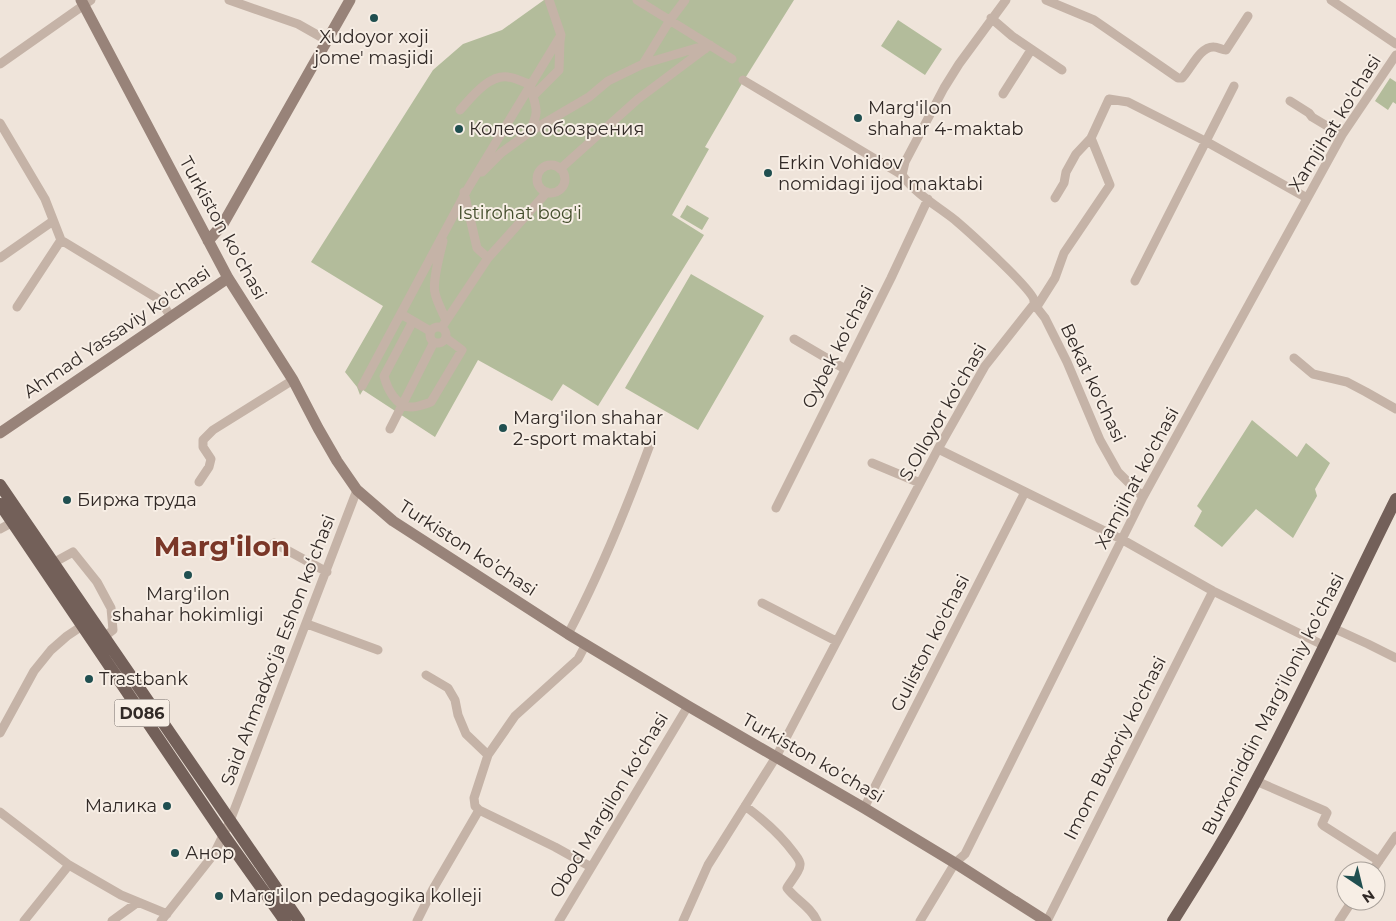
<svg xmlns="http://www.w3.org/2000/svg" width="1396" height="921" viewBox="0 0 1396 921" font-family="Montserrat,sans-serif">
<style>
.green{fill:#b3bc9b}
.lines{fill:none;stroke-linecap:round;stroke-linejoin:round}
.street{stroke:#c5b3a7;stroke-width:9}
.secondary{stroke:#988379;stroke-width:11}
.primary{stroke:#736059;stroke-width:12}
.poi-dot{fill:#204f50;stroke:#f7eee5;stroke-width:2}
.labels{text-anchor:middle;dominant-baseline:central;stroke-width:4;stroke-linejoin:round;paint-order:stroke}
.shield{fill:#f7eee5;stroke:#6d6560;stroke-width:1}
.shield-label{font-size:16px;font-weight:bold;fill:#322a27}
.poi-label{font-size:18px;fill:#322a27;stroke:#f7eee5;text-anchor:start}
.street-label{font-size:18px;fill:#322a27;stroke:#f7eee5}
.park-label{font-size:18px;fill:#444e2d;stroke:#f7eee5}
.town-label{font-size:28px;font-weight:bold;fill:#7a3728;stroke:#f7eee5}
</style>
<rect width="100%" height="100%" fill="#efe4da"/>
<path class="green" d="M 544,0 L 794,0 L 744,80 L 705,147 L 709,149 L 672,215 L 704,235 L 598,406 L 563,384 L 552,401 L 478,360 L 435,437 L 363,390 L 360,395 L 357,387 L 345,372 L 383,306 L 311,262 L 433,70 L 463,44 L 502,30 Z
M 898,20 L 942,49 L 925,75 L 881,46 Z
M 1390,78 L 1396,82 L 1396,104 L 1393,102 L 1388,110 L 1375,101 Z
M 687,205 L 709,218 L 702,230 L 680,217 Z
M 691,274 L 764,316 L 698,430 L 625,388 Z
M 1252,420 L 1297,457 L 1306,443 L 1330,463 L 1315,489 L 1317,496 L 1293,538 L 1256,509 L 1222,547 L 1194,526 L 1202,511 L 1197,506 Z"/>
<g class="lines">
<path class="street" d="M 229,0 L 298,24 L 328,41
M 637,0 L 732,59
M 1046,0 L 1094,20 L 1178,78 L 1182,78 C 1191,69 1200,46 1214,47 C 1218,47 1222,50 1226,50 L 1248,16
M 1331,0 L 1396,44
M 991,18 L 1012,36 L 1062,70
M 0,64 L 91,0
M 643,64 L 670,20 L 685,0
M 743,80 L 902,175
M 1003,94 L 1031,50
M 534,95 L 559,70 L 560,41 L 561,35 L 549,0
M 1290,101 L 1309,113 L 1312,117 L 1342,135
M 460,110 C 471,98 489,74 508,77 C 516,78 523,82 531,85 C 530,91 536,102 536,110 C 537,117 532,124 531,131
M 0,123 L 45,199 L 61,240 L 160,300 L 171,317
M537 179a14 14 0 1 1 28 0a14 14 0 1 1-28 0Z
M 560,169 L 638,99 L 710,45
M 482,172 L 501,153 L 531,131 L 589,97 L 608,81 L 643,64 L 700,47 L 705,49
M 464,192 L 477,248 L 488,258
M 1055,198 L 1064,183 L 1066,172 L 1076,154 L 1091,138 L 1109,99 L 1128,102 L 1207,142 L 1307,198
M 443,241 C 440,254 432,281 435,293 C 437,302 442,311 446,320
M 0,258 L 53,221
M 1135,281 L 1234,86
M 1034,304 L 1045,318 L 1067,362 L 1100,440 L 1118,472 L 1143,497
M 17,307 L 61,240
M 1036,308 L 1055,278 L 1064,253 L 1110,185 L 1091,138
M 401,314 L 430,331
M 413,321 L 384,376 C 387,388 396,407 411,407 C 418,407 425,404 431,402 L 462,350 L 446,338
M430 335a8 8 0 1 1 16 0a8 8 0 1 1-16 0Z
M 442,327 L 488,258 L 547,192
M 794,339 L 845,369
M 1294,358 L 1313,374 L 1347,382 L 1366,392 L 1396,409
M 362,386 L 467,190 L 561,35
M 390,429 L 434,342
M 938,449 L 1123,540 L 1213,591 L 1325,646
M 872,463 L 920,483
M 199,482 L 209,467 L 211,459 L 203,447 L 203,440 L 213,430 L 293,380
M 776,508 L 891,278 L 928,199
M 0,529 L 13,522
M 274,543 L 327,572
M 53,563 L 73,552 L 97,582 L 111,608 L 113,630 L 104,637
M 762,603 L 836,641
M 307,624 L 378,650
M 1333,628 L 1368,644 L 1396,658
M 568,634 C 601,572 627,507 651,442
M 426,675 L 448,688 L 455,700 L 458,715 L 466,734 L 488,755
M 0,733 L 34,671 L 51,650 L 67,636 L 82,626
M 1256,781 L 1325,811 L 1327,813 L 1322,824 L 1324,826 L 1379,861
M 745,806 C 764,820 780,834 794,853 C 796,856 800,860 800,864 C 801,870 790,882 787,888 C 796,900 811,907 817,921
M 864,808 L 1025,492
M 479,810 L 555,847 L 591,867
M 0,812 L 69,865 L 121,895 L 167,914
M 1372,871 L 1396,836
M 24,921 L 69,865
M 112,921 L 138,902
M 161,921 L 214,854 L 230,821 L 357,490
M 417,921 L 433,889 L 479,810 L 475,806 L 474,798 L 488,755 L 515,716 L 578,659 L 586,644
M 559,921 L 688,706
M 683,921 L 708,865 L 776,757 L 938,449 L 985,366 L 1034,304 C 1034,302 1034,301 1034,300 C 1031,288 968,231 955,220 C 937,206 916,194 902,175 L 905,162 L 944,88 L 959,64 L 1006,0
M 920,921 L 955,863 L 965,854 L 1143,497 L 1342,135 L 1396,55
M 1047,921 L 1213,591
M 1339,921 L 1352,901"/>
<path class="secondary" d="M 81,0 L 228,278 L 293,380 L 318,428 L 337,461 L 357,490 L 393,521 L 568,634 L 688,706 L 864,808 L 955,863 L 1046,921
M 208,241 L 223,224 L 350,0
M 0,433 L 228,278"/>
<path class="primary" d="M 0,485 L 299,921
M 0,504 L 223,834 L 285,921
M 1173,921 C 1202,875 1231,829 1256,781 C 1306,688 1349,593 1396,499"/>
</g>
<g class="poi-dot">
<circle cx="374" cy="18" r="5"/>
<circle cx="858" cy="118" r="5"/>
<circle cx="459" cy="129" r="5"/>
<circle cx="768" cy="173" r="5"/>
<circle cx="503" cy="428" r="5"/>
<circle cx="67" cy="500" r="5"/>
<circle cx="188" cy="575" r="5"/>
<circle cx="89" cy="679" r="5"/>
<circle cx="167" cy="806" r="5"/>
<circle cx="175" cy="853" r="5"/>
<circle cx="219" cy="896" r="5"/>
</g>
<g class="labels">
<rect class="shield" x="114.5" y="699.5" width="55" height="27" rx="4"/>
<g class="shield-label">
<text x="142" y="713">D086</text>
</g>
<g class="poi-label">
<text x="374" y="37" text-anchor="middle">Xudoyor xoji<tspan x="374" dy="21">jome' masjidi</tspan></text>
<text x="868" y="108">Marg'ilon<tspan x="868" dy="21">shahar 4-maktab</tspan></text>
<text x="469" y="129">Колесо обозрения</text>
<text x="778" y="163">Erkin Vohidov<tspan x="778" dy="21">nomidagi ijod maktabi</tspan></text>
<text x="513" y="418">Marg'ilon shahar<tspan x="513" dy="21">2-sport maktabi</tspan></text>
<text x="77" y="500">Биржа труда</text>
<text x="188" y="594" text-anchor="middle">Marg'ilon<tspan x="188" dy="21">shahar hokimligi</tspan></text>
<text x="99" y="679">Trastbank</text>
<text x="157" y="806" text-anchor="end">Малика</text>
<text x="185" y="853">Анор</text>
<text x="229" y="896">Marg'ilon pedagogika kolleji</text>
</g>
<g class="street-label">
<text transform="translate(1335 123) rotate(-58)">Xamjihat ko'chasi</text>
<text transform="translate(223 228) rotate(61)">Turkiston ko’chasi</text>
<text transform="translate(117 332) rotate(-34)">Ahmad Yassaviy ko'chasi</text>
<text transform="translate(838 347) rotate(-63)">Oybek koʻchasi</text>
<text transform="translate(1093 383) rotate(65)">Bekat ko'chasi</text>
<text transform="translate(943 412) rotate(-60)">S.Olloyor koʻchasi</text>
<text transform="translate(1137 478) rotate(-62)">Xamjihat ko'chasi</text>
<text transform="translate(468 548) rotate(33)">Turkiston ko’chasi</text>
<text transform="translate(930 643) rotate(-63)">Guliston ko'chasi</text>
<text transform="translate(278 650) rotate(-69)">Said Ahmadxoʻja Eshon koʻchasi</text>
<text transform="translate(1273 704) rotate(-63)">Burxoniddin Marg’iloniy ko’chasi</text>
<text transform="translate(1115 748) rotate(-63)">Imom Buxoriy ko'chasi</text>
<text transform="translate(813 758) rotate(30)">Turkiston ko’chasi</text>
<text transform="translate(609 805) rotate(-59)">Obod Margilon koʻchasi</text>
</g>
<g class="park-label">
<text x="520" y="213">Istirohat bog'i</text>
</g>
<g class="town-label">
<text x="222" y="546">Marg'ilon</text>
</g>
</g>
<g transform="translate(1361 886) rotate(145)"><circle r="24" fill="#f7eee5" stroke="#a8a099"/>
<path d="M0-4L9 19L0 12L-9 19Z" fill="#204f50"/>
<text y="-8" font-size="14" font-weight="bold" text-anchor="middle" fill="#322a27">N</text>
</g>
</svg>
